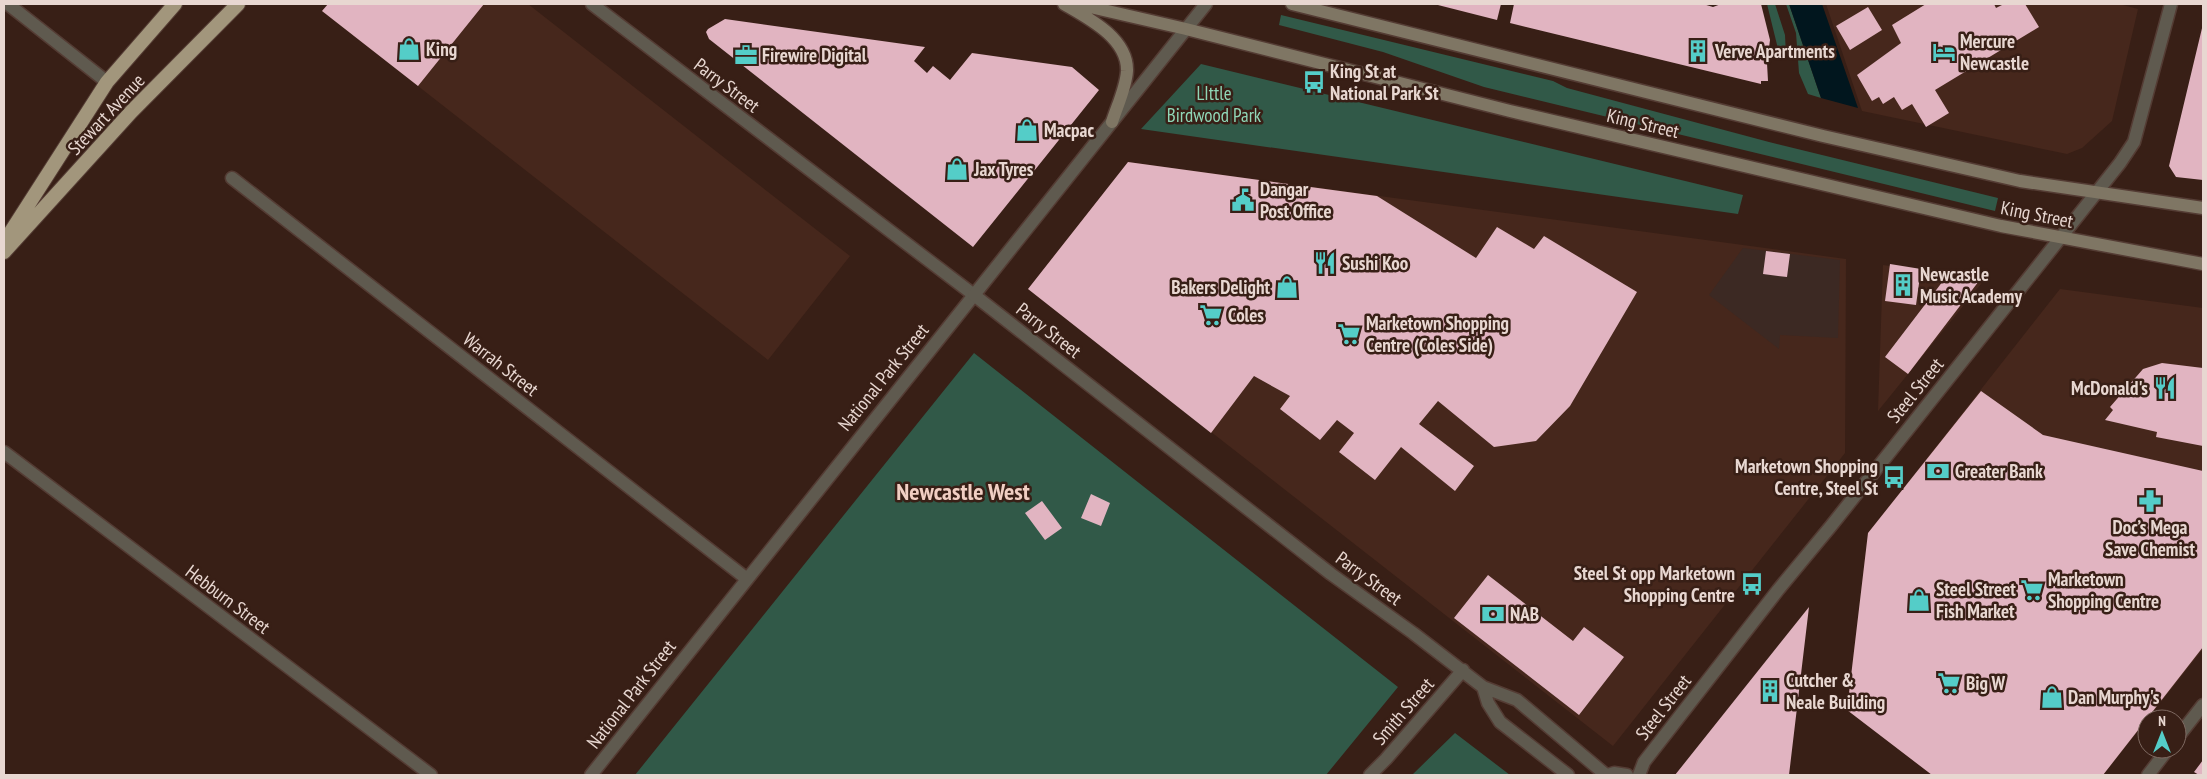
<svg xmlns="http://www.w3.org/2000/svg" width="2207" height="779" viewBox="0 0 2207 779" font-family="'PT Sans Narrow',sans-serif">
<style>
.built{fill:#46271c}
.industrial{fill:#3c2923}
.green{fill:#315948}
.water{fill:#01161e}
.building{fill:#e1b4c1}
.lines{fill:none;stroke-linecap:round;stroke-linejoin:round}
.minor-casing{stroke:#543c34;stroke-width:15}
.tertiary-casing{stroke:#543c34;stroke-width:15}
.secondary-casing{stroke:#543c34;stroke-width:15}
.trunk-casing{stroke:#543c34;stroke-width:16}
.minor{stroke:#5f5a4f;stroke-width:12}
.tertiary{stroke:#5f5a4f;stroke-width:12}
.secondary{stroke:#7f7664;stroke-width:12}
.trunk{stroke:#a2967c;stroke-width:14}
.labels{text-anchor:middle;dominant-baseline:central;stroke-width:5;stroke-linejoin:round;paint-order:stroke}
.poi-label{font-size:19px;font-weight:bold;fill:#e8d7d1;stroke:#381f16;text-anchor:start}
.street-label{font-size:19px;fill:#e8d7d1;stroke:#381f16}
.park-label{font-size:19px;fill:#90d7b7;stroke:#381f16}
.district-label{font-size:24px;font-weight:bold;fill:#f1cfc3;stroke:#381f16}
</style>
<rect width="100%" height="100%" fill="#381f16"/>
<path class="built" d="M 328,4 L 528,4 L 850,256 L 768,360 L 322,11 Z
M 1826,4 L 2119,4 L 2138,9 L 2112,121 L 2082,148 L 2067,154 L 1862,111 Z
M 1128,162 L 1846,259 L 1845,453 L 1613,746 L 1028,289 Z
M 1883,265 L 1985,279 L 1878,411 Z
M 2060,289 L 2203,308 L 2203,649 L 2103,775 L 1932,775 L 1847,710 L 1868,533 Z"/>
<path class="industrial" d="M 1743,248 L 1840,260 L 1838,338 L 1780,335 L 1779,349 L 1709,295 Z"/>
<path class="green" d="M 1767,4 L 1775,4 L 1785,35 L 1786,56 L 1780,57 Z
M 1786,4 L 1789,4 L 1821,98 L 1808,94 L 1799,73 L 1796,33 Z
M 1281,15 L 1553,81 L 1567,88 L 1769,142 L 1998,198 L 1995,211 L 1484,87 L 1383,52 L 1279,25 Z
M 1201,64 L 1743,195 L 1738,214 L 1141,129 Z
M 974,353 L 1398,687 L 1326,775 L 635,775 Z
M 1455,733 L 1510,775 L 1412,775 Z"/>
<path class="water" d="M 1789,4 L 1822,4 L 1858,108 L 1821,98 Z"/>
<path class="building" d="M 328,4 L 484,4 L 418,86 L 322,11 Z
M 1434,4 L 1501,4 L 1497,20 Z
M 1514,4 L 1703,4 L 1713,7 L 1721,4 L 1761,4 L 1770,40 L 1767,63 L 1768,81 L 1761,81 L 1761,84 L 1510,23 Z
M 1926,4 L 1994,4 L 1996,8 L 2004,4 L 2025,4 L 2039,27 L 1935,90 L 1949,113 L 1926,127 L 1912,104 L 1902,110 L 1894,97 L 1883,104 L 1879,97 L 1872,101 L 1857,75 L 1901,43 L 1892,25 Z
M 1868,7 L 1882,30 L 1850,50 L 1836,26 Z
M 725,19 L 925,47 L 914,61 L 927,73 L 933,66 L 950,80 L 972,53 L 1072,67 L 1099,90 L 973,247 L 709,39 L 706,32 L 708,29 Z
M 2203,24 L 2203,180 L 2176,177 L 2169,166 Z
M 1128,162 L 1377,196 L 1476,258 L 1497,227 L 1534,249 L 1544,236 L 1637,292 L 1570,406 L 1536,441 L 1494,447 L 1438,401 L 1419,424 L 1474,466 L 1455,491 L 1401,447 L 1375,480 L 1339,452 L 1354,433 L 1337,420 L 1320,440 L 1280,409 L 1290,396 L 1254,376 L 1211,433 L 1028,289 Z
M 1766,251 L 1790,254 L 1787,277 L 1763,274 Z
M 1890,264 L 1921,269 L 1916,305 L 1885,301 Z
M 1930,269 L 1978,274 L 1982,277 L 1908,374 L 1885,357 L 1943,281 L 1929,280 Z
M 2162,363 L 2203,368 L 2203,446 L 2156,437 L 2157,432 L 2105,420 L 2113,410 L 2110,407 L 2143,369 Z
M 1981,391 L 2043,435 L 2203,471 L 2203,647 L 2103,775 L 1932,775 L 1847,710 L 1868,533 Z
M 1091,494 L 1110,503 L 1101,526 L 1081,518 Z
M 1042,501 L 1062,528 L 1045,540 L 1025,513 Z
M 1488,575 L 1573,641 L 1584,627 L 1624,657 L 1579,715 L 1454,618 Z
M 1809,607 L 1789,775 L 1675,775 Z
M 2203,760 L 2203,775 L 2199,775 L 2194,772 Z"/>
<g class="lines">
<defs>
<path id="minor" d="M 8,4 L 107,82
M 232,178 L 747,579
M 4,452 L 431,775
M 2177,738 L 2203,705
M 591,775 L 974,295 L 592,4
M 2148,775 L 2168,749"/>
<path id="tertiary" d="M 1206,4 L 974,295 L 1331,574 L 1413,633 L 1483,687 L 1517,700 L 1606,775
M 1483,687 L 1488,703 L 1500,722 L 1568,775
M 1370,775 L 1386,759 L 1463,670
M 1608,775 L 1614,773 L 1627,775
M 1639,775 L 1644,762 L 1778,590 L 1831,526 L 2120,163 L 2134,142 L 2171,4"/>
<path id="secondary" d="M 1064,4 C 1088,18 1128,38 1127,71 C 1126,88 1117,106 1112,122
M 1077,4 L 1186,29 L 1510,111 L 2001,226 L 2203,264
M 1292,4 L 1823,136 L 2020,181 L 2203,208"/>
<path id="trunk" d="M 5,241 L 107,82 L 175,4
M 4,252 L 131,112 L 238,4"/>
</defs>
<use href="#minor" class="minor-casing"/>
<use href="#tertiary" class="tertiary-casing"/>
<use href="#secondary" class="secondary-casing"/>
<use href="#trunk" class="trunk-casing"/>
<use href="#minor" class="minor"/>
<use href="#tertiary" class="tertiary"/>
<use href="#secondary" class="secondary"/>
<use href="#trunk" class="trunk"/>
</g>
<defs>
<symbol id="shop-bare" viewBox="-9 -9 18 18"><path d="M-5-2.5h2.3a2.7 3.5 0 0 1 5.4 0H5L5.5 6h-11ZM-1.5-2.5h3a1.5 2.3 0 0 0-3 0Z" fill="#54cdc8" stroke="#381f16" stroke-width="2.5" paint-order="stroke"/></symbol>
<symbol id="building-bare" viewBox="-9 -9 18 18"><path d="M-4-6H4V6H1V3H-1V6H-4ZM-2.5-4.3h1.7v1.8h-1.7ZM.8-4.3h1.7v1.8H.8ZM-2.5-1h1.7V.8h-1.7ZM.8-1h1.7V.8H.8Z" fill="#54cdc8" stroke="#381f16" stroke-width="2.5" paint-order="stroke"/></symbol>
<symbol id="hotel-bare" viewBox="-9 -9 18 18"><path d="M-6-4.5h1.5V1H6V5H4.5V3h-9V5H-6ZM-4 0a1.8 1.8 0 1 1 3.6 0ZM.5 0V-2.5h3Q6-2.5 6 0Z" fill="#54cdc8" stroke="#381f16" stroke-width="2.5" paint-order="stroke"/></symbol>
<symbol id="office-bare" viewBox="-9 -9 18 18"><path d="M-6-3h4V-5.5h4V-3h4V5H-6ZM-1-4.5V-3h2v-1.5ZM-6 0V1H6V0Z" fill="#54cdc8" stroke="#381f16" stroke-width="2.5" paint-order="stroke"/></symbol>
<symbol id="bus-bare" viewBox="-9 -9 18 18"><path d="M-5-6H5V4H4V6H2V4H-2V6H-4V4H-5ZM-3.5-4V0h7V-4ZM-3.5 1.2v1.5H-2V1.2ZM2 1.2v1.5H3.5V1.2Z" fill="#54cdc8" stroke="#381f16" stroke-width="2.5" paint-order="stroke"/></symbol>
<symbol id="civic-bare" viewBox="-9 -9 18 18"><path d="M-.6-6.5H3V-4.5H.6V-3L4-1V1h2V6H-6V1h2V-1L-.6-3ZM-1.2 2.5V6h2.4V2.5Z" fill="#54cdc8" stroke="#381f16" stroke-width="2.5" paint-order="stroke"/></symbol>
<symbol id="restaurant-bare" viewBox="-9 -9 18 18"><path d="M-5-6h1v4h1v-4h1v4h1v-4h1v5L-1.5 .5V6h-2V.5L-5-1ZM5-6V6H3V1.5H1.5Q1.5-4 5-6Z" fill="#54cdc8" stroke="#381f16" stroke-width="2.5" paint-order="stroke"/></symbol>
<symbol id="supermarket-bare" viewBox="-9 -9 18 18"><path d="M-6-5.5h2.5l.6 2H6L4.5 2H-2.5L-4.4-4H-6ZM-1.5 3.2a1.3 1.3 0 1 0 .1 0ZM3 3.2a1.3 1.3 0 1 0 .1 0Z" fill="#54cdc8" stroke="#381f16" stroke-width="2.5" paint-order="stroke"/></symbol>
<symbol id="bank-bare" viewBox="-9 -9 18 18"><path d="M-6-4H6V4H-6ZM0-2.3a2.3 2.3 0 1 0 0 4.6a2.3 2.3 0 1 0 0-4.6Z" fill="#54cdc8" stroke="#381f16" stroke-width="2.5" paint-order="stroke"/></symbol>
<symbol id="pharmacy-bare" viewBox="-9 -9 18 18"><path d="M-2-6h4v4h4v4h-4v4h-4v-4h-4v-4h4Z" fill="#54cdc8" stroke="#381f16" stroke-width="2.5" paint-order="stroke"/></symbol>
</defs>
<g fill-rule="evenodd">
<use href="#shop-bare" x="393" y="33" width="32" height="32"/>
<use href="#building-bare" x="1682" y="35" width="32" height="32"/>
<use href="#hotel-bare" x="1928" y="36" width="32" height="32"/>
<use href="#office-bare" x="730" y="39" width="32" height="32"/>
<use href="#bus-bare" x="1298" y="66" width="32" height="32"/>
<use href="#shop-bare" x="1011" y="114" width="32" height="32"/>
<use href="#shop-bare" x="941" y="153" width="32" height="32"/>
<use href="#civic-bare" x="1227" y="184" width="32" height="32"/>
<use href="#restaurant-bare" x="1309" y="247" width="32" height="32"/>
<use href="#building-bare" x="1887" y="269" width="32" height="32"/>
<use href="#shop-bare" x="1271" y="271" width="32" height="32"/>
<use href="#supermarket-bare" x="1195" y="299" width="32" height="32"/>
<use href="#supermarket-bare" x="1333" y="318" width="32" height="32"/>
<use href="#restaurant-bare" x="2149" y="372" width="32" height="32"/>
<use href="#bank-bare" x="1922" y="455" width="32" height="32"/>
<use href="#bus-bare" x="1878" y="461" width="32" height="32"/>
<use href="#pharmacy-bare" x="2134" y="485" width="32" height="32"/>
<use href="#bus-bare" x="1736" y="568" width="32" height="32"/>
<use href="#supermarket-bare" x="2016" y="574" width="32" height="32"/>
<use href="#shop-bare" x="1903" y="584" width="32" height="32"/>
<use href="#bank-bare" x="1477" y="598" width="32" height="32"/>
<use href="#supermarket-bare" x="1933" y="667" width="32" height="32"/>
<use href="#building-bare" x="1754" y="675" width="32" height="32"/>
<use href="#shop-bare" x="2036" y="681" width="32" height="32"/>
</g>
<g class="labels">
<g class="poi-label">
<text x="1960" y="41">Mercure<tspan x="1960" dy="22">Newcastle</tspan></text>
<text x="426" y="49">King</text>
<text x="1715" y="51">Verve Apartments</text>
<text x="762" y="55">Firewire Digital</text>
<text x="1330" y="71">King St at<tspan x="1330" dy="22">National Park St</tspan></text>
<text x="1044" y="130">Macpac</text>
<text x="974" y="169">Jax Tyres</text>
<text x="1260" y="189">Dangar<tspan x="1260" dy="22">Post Office</tspan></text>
<text x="1342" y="263">Sushi Koo</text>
<text x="1920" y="274">Newcastle<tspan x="1920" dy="22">Music Academy</tspan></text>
<text x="1270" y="287" text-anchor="end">Bakers Delight</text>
<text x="1228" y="315">Coles</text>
<text x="1366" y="323">Marketown Shopping<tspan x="1366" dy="22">Centre (Coles Side)</tspan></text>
<text x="2148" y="388" text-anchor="end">McDonald's</text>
<text x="1878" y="466" text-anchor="end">Marketown Shopping<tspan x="1878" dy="22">Centre, Steel St</tspan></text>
<text x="1955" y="471">Greater Bank</text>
<text x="2150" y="527" text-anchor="middle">Doc’s Mega<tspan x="2150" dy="22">Save Chemist</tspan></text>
<text x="1735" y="573" text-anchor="end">Steel St opp Marketown<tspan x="1735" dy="22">Shopping Centre</tspan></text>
<text x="2048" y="579">Marketown<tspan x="2048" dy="22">Shopping Centre</tspan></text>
<text x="1936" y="589">Steel Street<tspan x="1936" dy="22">Fish Market</tspan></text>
<text x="1510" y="614">NAB</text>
<text x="1786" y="680">Cutcher &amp;<tspan x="1786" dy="22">Neale Building</tspan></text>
<text x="1966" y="683">Big W</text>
<text x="2068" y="697">Dan Murphy's</text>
</g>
<g class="street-label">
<text transform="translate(727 85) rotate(37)">Parry Street</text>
<text transform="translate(106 114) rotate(-47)">Stewart Avenue</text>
<text transform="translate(1643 123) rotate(13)">King Street</text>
<text transform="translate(2037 214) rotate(11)">King Street</text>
<text transform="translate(1049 330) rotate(38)">Parry Street</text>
<text transform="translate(501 364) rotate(38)">Warrah Street</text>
<text transform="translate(883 377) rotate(-51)">National Park Street</text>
<text transform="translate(1915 390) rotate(-51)">Steel Street</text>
<text transform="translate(1369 578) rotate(36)">Parry Street</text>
<text transform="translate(228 599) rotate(37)">Hebburn Street</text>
<text transform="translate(631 694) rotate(-52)">National Park Street</text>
<text transform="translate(1663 707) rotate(-52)">Steel Street</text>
<text transform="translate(1403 711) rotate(-49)">Smith Street</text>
</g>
<g class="park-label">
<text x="1214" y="93">LIttle<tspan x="1214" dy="22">Birdwood Park</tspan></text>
</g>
<g class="district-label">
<text x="963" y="491">Newcastle West</text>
</g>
</g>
<rect width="2207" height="779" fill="none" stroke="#e8d7d1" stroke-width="10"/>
<g transform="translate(2162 734)"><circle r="24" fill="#381f16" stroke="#7e6961"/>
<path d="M0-4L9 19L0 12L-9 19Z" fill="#54cdc8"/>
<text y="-8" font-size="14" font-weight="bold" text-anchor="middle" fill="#e8d7d1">N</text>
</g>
</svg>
